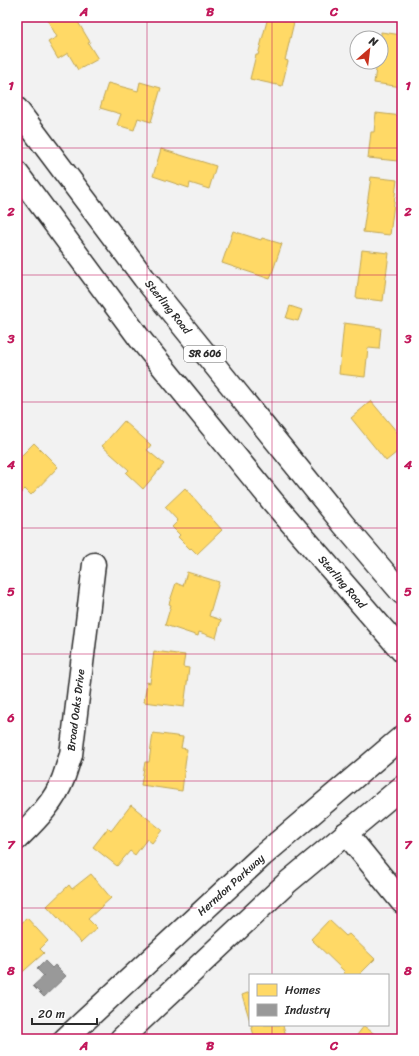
<svg xmlns="http://www.w3.org/2000/svg" width="419" height="1056" viewBox="0 0 419 1056" font-family="Sriracha,sans-serif">
<style>
.homes{fill:#ffd966;stroke:#bfa554}
.industry{fill:#999;stroke:#787878}
.lines{fill:none;stroke-linecap:round;stroke-linejoin:round}
.street-casing{stroke:#2b2b2b;stroke-width:25}
.secondary-casing{stroke:#2b2b2b;stroke-width:25}
.primary-casing{stroke:#2b2b2b;stroke-width:25}
.street{stroke:#fff;stroke-width:22}
.secondary{stroke:#fff;stroke-width:22}
.primary{stroke:#fff;stroke-width:22}
.grid{fill:none;stroke:#c2185b;stroke-width:1;stroke-opacity:0.55}
.labels{text-anchor:middle;dominant-baseline:central;stroke-width:4;stroke-linejoin:round;paint-order:stroke}
.shield{fill:#fff;stroke:#6b6b6b;stroke-width:1}
.shield-label{font-size:10px;font-weight:bold;fill:#2b2b2b}
.street-label{font-size:11px;fill:#2b2b2b;stroke:#fff}
.neatline{fill:none;stroke:#c2185b;stroke-width:1.5}
.grid-label{font-size:13px;text-anchor:middle;font-weight:bold;fill:#c2185b}
</style>
<rect width="100%" height="100%" fill="#f2f2f2"/>
<filter id="ink" filterUnits="userSpaceOnUse"><feTurbulence type="fractalNoise" baseFrequency=".025" numOctaves="2"/><feDisplacementMap in="SourceGraphic" scale="8" xChannelSelector="R" yChannelSelector="G"/><feConvolveMatrix kernelMatrix="1 2 1 2 8 2 1 2 1" color-interpolation-filters="sRGB"/></filter>
<g filter="url(#ink)">
<path class="homes" d="M 55,17 L 75,17 L 90,42 L 88,43 L 98,59 L 78,70 L 68,53 L 58,59 L 48,42 L 57,37 L 48,21 Z
M 268,17 L 294,22 L 285,60 L 288,61 L 282,86 L 250,79 L 256,55 L 258,55 Z
M 381,32 L 402,35 L 402,87 L 374,83 L 377,62 L 381,62 Z
M 140,82 L 161,88 L 151,122 L 138,118 L 134,130 L 117,125 L 121,114 L 100,108 L 108,83 L 138,91 Z
M 376,113 L 402,116 L 398,161 L 368,158 L 371,132 L 374,132 Z
M 161,149 L 216,166 L 209,189 L 190,183 L 189,188 L 153,176 Z
M 371,177 L 397,180 L 390,235 L 363,232 Z
M 233,231 L 261,240 L 262,238 L 282,244 L 270,279 L 222,263 Z
M 362,250 L 389,253 L 383,301 L 356,298 Z
M 290,306 L 302,310 L 298,321 L 286,318 Z
M 344,323 L 381,328 L 379,349 L 368,348 L 365,377 L 339,374 Z
M 371,401 L 402,438 L 402,448 L 386,461 L 351,418 Z
M 124,421 L 151,445 L 147,450 L 164,464 L 143,489 L 126,473 L 129,470 L 102,446 Z
M 34,443 L 58,467 L 31,495 L 25,489 L 17,497 L 17,460 Z
M 185,488 L 222,530 L 197,554 L 191,548 L 190,549 L 178,537 L 180,535 L 172,527 L 178,521 L 165,507 Z
M 187,572 L 219,582 L 209,616 L 221,620 L 216,638 L 199,632 L 198,636 L 165,625 L 171,605 L 169,604 L 176,583 L 183,586 Z
M 154,651 L 185,655 L 183,667 L 189,668 L 184,707 L 144,702 L 147,682 L 150,683 Z
M 153,733 L 183,737 L 181,748 L 187,749 L 182,791 L 141,785 L 145,762 L 149,762 Z
M 131,805 L 162,830 L 152,843 L 147,839 L 135,855 L 130,851 L 117,866 L 93,847 L 108,828 L 111,831 Z
M 91,874 L 111,898 L 88,919 L 97,928 L 81,943 L 47,906 L 69,885 L 72,889 Z
M 27,918 L 48,941 L 40,949 L 44,953 L 17,977 L 17,927 Z
M 329,920 L 346,936 L 349,934 L 375,959 L 359,975 L 342,975 L 345,972 L 311,939 Z
M 250,992 L 250,1021 L 242,995 Z
M 251,1025 L 283,1025 L 287,1039 L 255,1039 Z
M 364,1026 L 381,1039 L 354,1039 Z"/>
<path class="industry" d="M 45,961 L 52,968 L 55,965 L 66,976 L 44,997 L 33,986 L 44,976 L 37,969 Z"/>
<g class="lines">
<defs>
<path id="street" d="M 346,833 L 402,902
M 17,839 C 35,821 54,803 63,779 C 66,771 68,763 71,755 L 94,564"/>
<path id="secondary" d="M 65,1039 L 262,856 L 402,737
M 121,1039 L 288,882 L 402,787"/>
<path id="primary" d="M 17,109 L 144,278 L 344,525 L 402,593
M 17,173 L 140,339 L 273,502 L 402,651"/>
</defs>
<use href="#street" class="street-casing"/>
<use href="#secondary" class="secondary-casing"/>
<use href="#primary" class="primary-casing"/>
<use href="#street" class="street"/>
<use href="#secondary" class="secondary"/>
<use href="#primary" class="primary"/>
</g>
</g>
<path class="grid" d="M 147,17 L 147,1039M 272,17 L 272,975M 17,148 L 402,148M 17,275 L 402,275M 17,402 L 402,402M 17,528 L 402,528M 17,654 L 402,654M 17,781 L 402,781M 17,908 L 402,908M 272,1025 L 272,1039"/>
<g class="labels">
<rect class="shield" x="184" y="346" width="42" height="16" rx="3"/>
<g class="shield-label">
<text x="205" y="354">SR 606</text>
</g>
<g class="street-label">
<text transform="translate(168 307) rotate(51)">Sterling Road</text>
<text transform="translate(342 582) rotate(49)">Sterling Road</text>
<text transform="translate(76 710) rotate(-83)">Broad Oaks Drive</text>
<text transform="translate(231 885) rotate(-42)">Herndon Parkway</text>
</g>
</g>
<rect width="419" height="1056" fill="none" stroke="#fff" stroke-width="44"/>
<rect x="249" y="974" width="140" height="52" fill="#ffffff" stroke="#aaaaaa"/>
<rect x="257" y="984" width="20" height="12" fill="#ffd966" stroke="#aaaaaa"/>
<text x="285" y="994" font-size="12" fill="#2b2b2b">Homes</text>
<rect x="257" y="1004" width="20" height="12" fill="#999999" stroke="#aaaaaa"/>
<text x="285" y="1014" font-size="12" fill="#2b2b2b">Industry</text>
<g transform="translate(369 50) rotate(28)"><circle r="19" fill="#ffffff" stroke="#aaaaaa"/>
<path d="M0-3L7 15L0 10L-7 15Z" fill="#c8321e"/>
<text y="-6" font-size="11" font-weight="bold" text-anchor="middle" fill="#2b2b2b">N</text>
</g>
<path d="M32 1018v6h65v-6" fill="none" stroke="#2b2b2b" stroke-width="2"/>
<text x="38" y="1018" font-size="12" fill="#2b2b2b" stroke="#ffffff" stroke-width="3" paint-order="stroke">20 m</text>
<rect x="22" y="22" width="375" height="1012" class="neatline"/>
<g class="grid-label">
<text x="84" y="16">A</text>
<text x="210" y="16">B</text>
<text x="334" y="16">C</text>
<text x="11" y="90">1</text>
<text x="408" y="90">1</text>
<text x="11" y="216">2</text>
<text x="408" y="216">2</text>
<text x="11" y="343">3</text>
<text x="408" y="343">3</text>
<text x="11" y="469">4</text>
<text x="408" y="469">4</text>
<text x="11" y="596">5</text>
<text x="408" y="596">5</text>
<text x="11" y="722">6</text>
<text x="408" y="722">6</text>
<text x="11" y="849">7</text>
<text x="408" y="849">7</text>
<text x="11" y="975">8</text>
<text x="408" y="975">8</text>
<text x="84" y="1050">A</text>
<text x="210" y="1050">B</text>
<text x="334" y="1050">C</text>
</g>
</svg>
